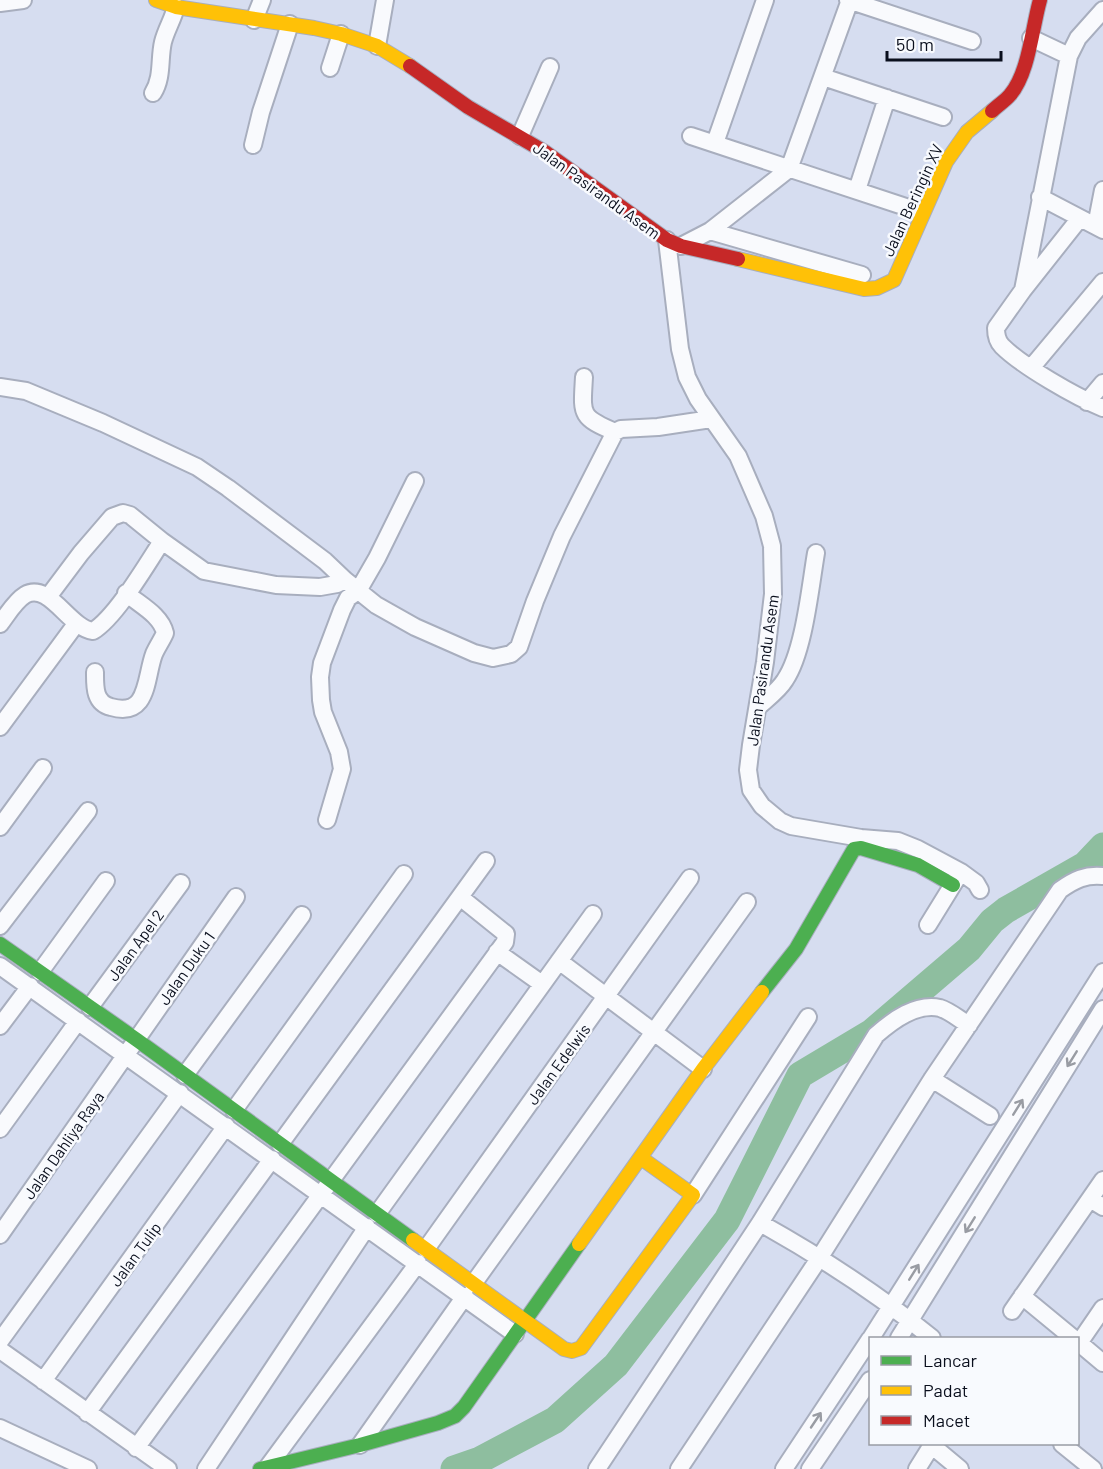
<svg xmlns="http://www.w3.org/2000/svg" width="1103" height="1469" viewBox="0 0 1103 1469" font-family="Barlow,sans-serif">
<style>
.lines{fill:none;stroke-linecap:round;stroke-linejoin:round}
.river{stroke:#8ebe9f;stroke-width:27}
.street-casing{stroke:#a8aebe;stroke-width:20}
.fast-casing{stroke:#a8aebe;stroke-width:16}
.slow-casing{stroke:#a8aebe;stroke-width:16}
.jam-casing{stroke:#a8aebe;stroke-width:16}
.street{stroke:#f9fafd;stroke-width:16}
.fast{stroke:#4caf50;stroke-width:14}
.slow{stroke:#ffc107;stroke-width:14}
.jam{stroke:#c62828;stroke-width:14}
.oneway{stroke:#999ca3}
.labels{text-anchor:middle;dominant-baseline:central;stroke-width:5;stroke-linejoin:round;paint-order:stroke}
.street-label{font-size:16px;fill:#0a0f1d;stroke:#f8fafe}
</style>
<rect width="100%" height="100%" fill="#d6ddf0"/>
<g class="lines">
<path class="river" d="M 454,1469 L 480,1460 L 555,1420 L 616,1365 L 727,1220 L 800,1075 L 872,1032 L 969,949 L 992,921 L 1006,910 L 1085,865 L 1103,846"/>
<defs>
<path id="street" d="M 848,0 L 972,41
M 0,3 L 23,0
M 254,20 L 262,0
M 1031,38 L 1069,56
M 377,46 L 385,0
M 330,68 L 341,34
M 823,77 L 943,117
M 153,93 C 163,77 159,59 163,42 C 166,30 173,19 176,7
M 520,136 L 550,67
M 691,136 L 912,209
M 715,143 L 765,0
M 253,145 L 261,112 L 290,24
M 857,190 L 887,98
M 1040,197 L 1103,230
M 1080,218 L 1023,290 L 996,328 C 996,335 997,341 1002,346 C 1022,366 1076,397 1103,408
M 1096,226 L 1103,190
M 710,231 L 862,275
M 667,240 L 680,349 L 687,377 L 698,399 L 738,456 L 764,516 L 772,546 L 773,594 L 765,662 L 751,745 L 748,770 L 751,790 L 762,806 L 780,821 L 791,826 L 861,838 L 898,841 L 918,849 L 961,872 L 976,883 L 980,890
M 681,246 L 710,231 L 789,169 L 850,0
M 1023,290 L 1069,56 L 1078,38 L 1103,10
M 1031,368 L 1103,282
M 584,377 C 582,414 579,417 615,432
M 0,387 L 26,391 L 103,423 L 197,467 L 228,488 L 325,561 L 345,580 L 376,605 L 415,627 L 474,653 L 493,658 L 511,654 L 519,647 L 535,601 L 562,536 L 615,432 L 621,429 L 658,427 L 711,419
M 1087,402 L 1103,383
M 162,541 L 204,571 L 276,585 L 320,587 L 337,584 L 345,580
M 0,624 C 7,615 15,601 25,595 C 49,581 69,628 93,631 C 116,617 147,564 162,541 L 130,515 L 123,513 L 112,517 L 81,553 L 48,597
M 95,672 C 95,686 94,703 111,707 C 149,718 145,678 154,654 C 157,647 162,640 165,633 C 161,615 140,605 126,593
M 759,706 C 768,698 779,690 785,680 C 804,652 810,588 816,553
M 0,727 L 76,624
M 327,820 L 342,769 L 339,752 L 323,712 L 321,700 L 320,677 L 322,663 L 342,610 L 348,598 L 358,591 L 377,558 L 415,481
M 0,827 L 43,768
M 928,925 L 957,878
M 0,926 L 88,811
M 497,952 L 542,984
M 559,961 L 703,1069
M 0,966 L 515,1334
M 40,972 L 106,881
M 90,1007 L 181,883
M 0,1026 L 30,986
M 185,1075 L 302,915
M 932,1079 L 990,1116
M 234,1110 L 404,874
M 0,1129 L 78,1021
M 280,1144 L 486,861
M 693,1195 L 808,1017
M 1090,1199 L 1103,1207
M 377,1214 L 593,914
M 760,1223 C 821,1257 878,1294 932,1338
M 0,1235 L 236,897
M 426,1249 L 690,878
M 473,1284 L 747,902
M 1022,1296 L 1073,1338
M 1012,1311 L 1103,1180
M 871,1338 L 1103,972
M 899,1338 L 1103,1009
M 0,1341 L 180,1093
M 1078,1342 L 1103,1363
M 1079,1343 L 1103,1308
M 0,1350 L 168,1469
M 43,1381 L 226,1126
M 87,1413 L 272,1159
M 0,1428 L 88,1469
M 930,1444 L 960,1469
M 1062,1444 L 1093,1469
M 360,1445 L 465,1296
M 136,1448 L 505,942 L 506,934 L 460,897
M 267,1468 L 418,1263
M 206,1469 L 367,1227
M 597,1469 L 760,1223 L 876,1035 C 893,1020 916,1003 940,1008 C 950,1011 960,1020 969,1025
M 679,1469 L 820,1257 L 932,1079 L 1060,890 C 1074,880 1086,874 1103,876
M 784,1469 L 870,1339
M 810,1469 L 870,1380
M 917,1469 L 932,1445"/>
<path id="fast" d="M 0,944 L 137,1040 L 413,1240
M 762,992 L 796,949 L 854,849 L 861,848 L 918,865 L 953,885
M 260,1469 L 360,1445 L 438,1423 L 455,1416 L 464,1407 L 579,1244"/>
<path id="slow" d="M 156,0 L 176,7 L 314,28 L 341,34 L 377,46 L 410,66
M 738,259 L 864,289 L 877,288 L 894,280 L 946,162 L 967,132 L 992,111
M 413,1240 L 564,1349 L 572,1351 L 581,1348 L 693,1195 L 641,1158
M 579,1244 L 703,1069 L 762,992"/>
<path id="jam" d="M 410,66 L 468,107 L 545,152 L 667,240 L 681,246 L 738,259
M 992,111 C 998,105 1005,101 1010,95 C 1029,73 1032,28 1040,0"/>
</defs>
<use href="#street" class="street-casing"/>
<use href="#fast" class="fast-casing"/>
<use href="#slow" class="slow-casing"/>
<use href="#jam" class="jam-casing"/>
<use href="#street" class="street"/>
<use href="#fast" class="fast"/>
<use href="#slow" class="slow"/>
<use href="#jam" class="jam"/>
</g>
<defs><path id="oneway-shaft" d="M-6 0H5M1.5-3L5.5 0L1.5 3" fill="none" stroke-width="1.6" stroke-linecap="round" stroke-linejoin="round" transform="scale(1.5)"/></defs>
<g class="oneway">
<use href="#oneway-shaft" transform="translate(1072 1059) rotate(122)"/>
<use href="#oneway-shaft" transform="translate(1018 1107) rotate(-58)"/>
<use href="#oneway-shaft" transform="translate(970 1225) rotate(122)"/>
<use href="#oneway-shaft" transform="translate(914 1272) rotate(-58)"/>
<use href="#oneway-shaft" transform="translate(816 1420) rotate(-56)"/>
</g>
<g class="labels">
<g class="street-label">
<text transform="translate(597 190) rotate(36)">Jalan Pasirandu Asem</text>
<text transform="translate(912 200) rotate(-65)">Jalan Beringin XV</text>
<text transform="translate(762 670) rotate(-82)">Jalan Pasirandu Asem</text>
<text transform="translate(135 945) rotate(-54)">Jalan Apel 2</text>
<text transform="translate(186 968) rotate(-55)">Jalan Duku 1</text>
<text transform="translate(558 1064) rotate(-54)">Jalan Edelwis</text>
<text transform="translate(63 1145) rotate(-55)">Jalan Dahliya Raya</text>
<text transform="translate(135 1254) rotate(-54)">Jalan Tulip</text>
</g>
</g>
<rect x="869" y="1337" width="210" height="108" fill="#f8fafe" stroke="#999ca4" stroke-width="1.5"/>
<rect x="881" y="1356" width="30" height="9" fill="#4caf50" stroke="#999ca4" stroke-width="1.5"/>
<text x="923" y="1367" font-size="18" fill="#0a0f1d">Lancar</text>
<rect x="881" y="1386" width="30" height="9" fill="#ffc107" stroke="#999ca4" stroke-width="1.5"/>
<text x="923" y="1397" font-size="18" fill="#0a0f1d">Padat</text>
<rect x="881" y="1416" width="30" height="9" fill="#c62828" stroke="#999ca4" stroke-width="1.5"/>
<text x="923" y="1427" font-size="18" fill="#0a0f1d">Macet</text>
<path d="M887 51v9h114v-9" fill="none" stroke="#0a0f1d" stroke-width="3"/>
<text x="896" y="51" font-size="18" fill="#0a0f1d" stroke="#f8fafe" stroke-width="4.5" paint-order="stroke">50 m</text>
</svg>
